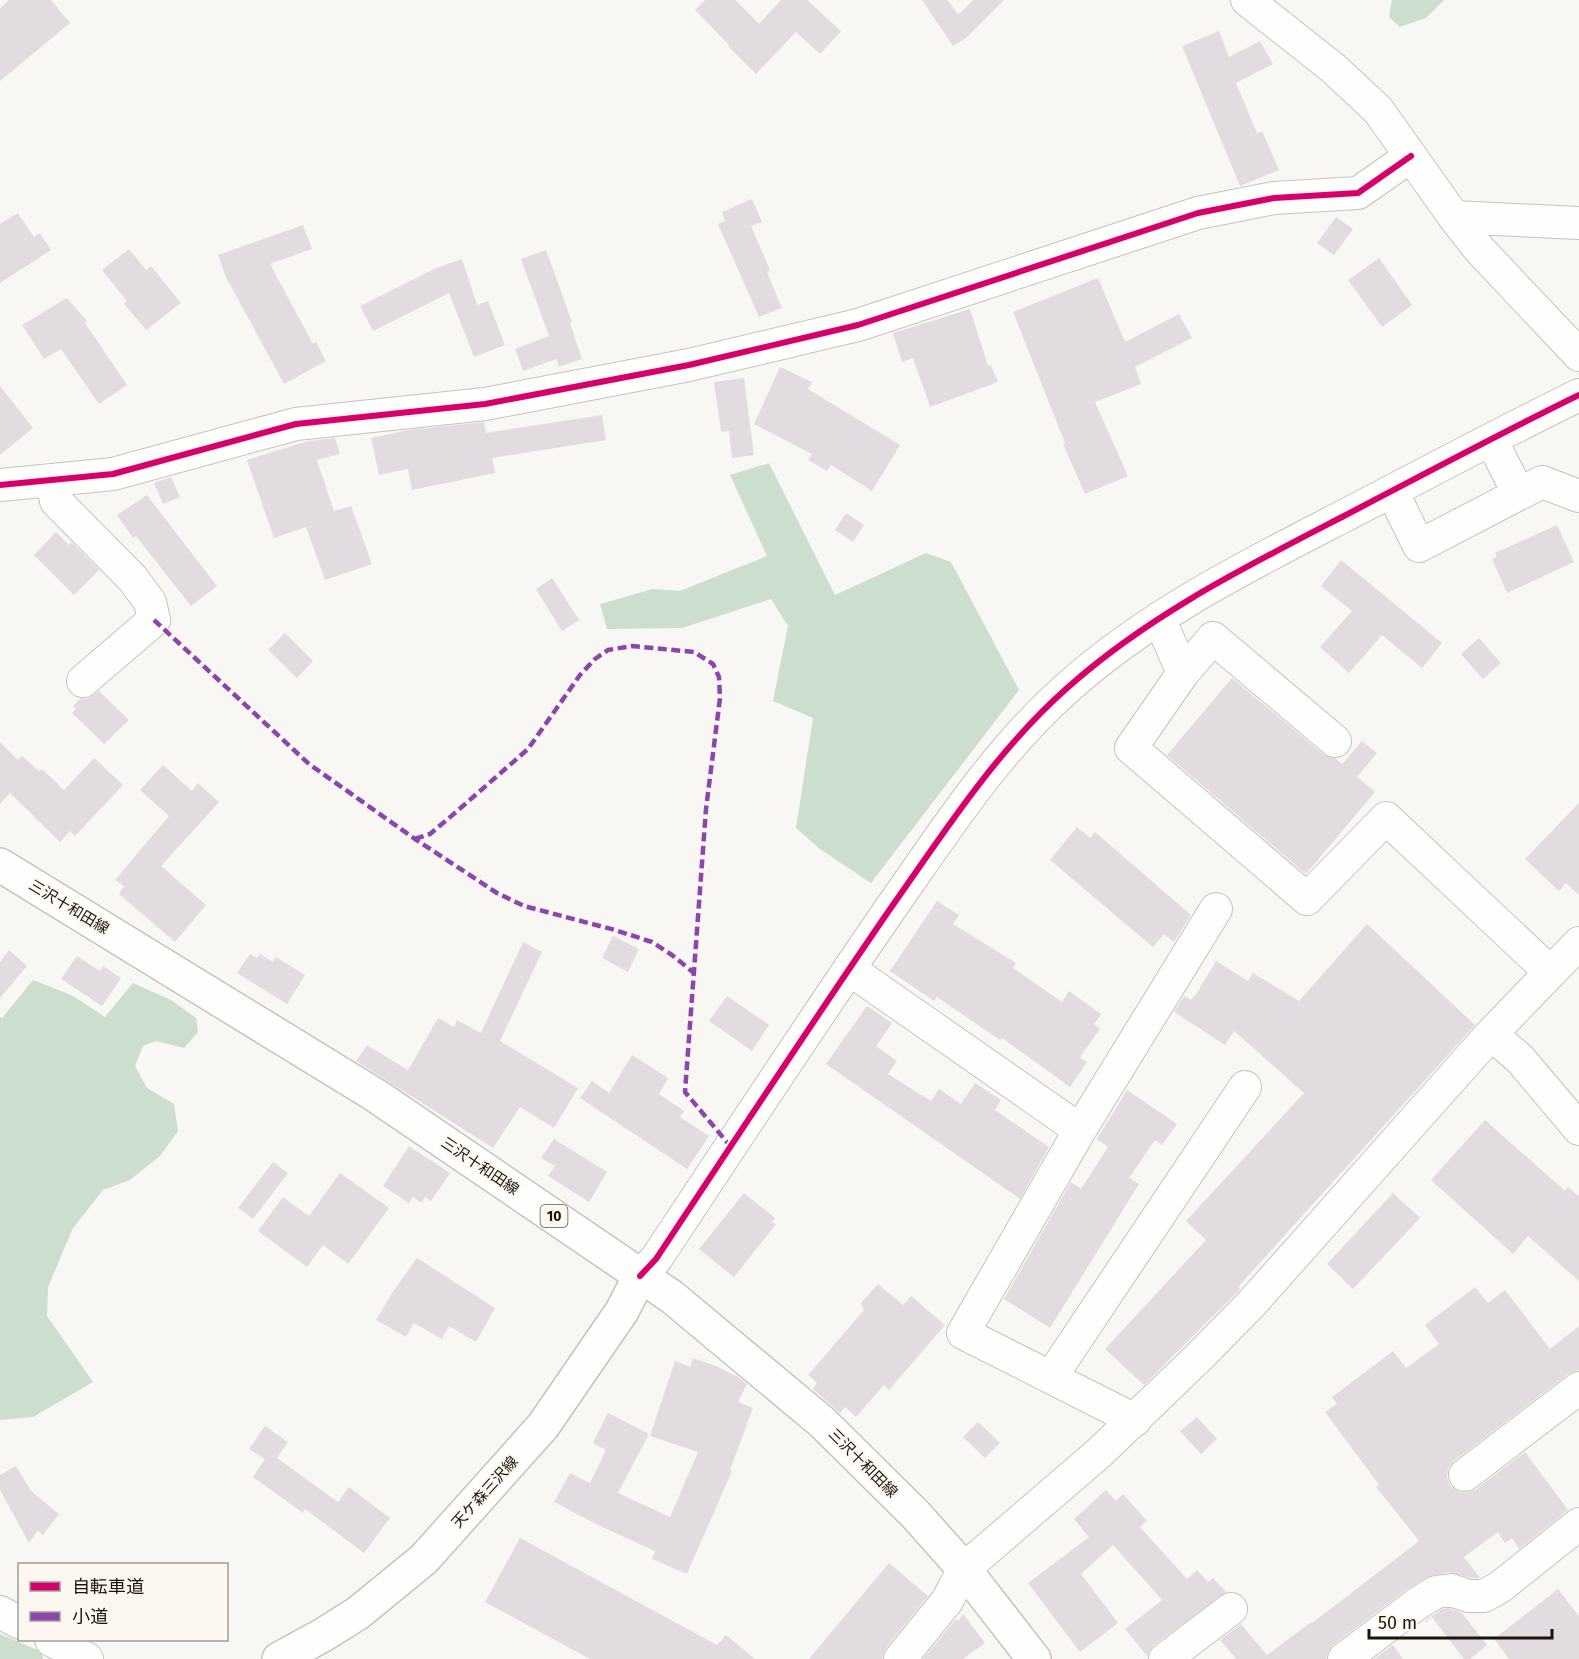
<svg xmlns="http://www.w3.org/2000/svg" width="1579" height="1659" viewBox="0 0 1579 1659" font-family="'Fira Sans','Noto Sans JP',sans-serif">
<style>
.forest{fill:#ccdece}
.building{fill:#e2dce0}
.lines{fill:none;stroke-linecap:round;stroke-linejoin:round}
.minor-casing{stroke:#c8c2bb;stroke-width:34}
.major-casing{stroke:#c8c2bb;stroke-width:36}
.minor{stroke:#fefefd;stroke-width:32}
.major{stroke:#fefefd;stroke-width:33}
.quiet{stroke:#8e44ad;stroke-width:4.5;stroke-dasharray:9 4.5;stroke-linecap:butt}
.cycleway-casing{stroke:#fcf7f1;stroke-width:10}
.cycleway{stroke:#d6006c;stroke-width:6}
.labels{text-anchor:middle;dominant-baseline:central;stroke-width:4.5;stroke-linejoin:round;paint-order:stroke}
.shield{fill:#fcf7f1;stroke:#60574f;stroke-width:1.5}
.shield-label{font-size:14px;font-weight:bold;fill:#1d1309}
.street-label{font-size:15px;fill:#1d1309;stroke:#fcf7f1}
</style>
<rect width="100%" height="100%" fill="#f9f7f4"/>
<path class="forest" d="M 1392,0 L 1444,0 L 1426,18 L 1400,27 L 1389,17 Z
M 769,463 L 835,595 L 926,553 L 951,562 L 1019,690 L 871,883 L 820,849 L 796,828 L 813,718 L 773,701 L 788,626 L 771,599 L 682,628 L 607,629 L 600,604 L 653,589 L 680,591 L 767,556 L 730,475 Z
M 33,980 L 73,996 L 105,1017 L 133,983 L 171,1000 L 196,1018 L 198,1032 L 184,1048 L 156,1041 L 143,1046 L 135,1066 L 147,1088 L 174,1104 L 178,1131 L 160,1156 L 130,1180 L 103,1190 L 73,1228 L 48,1287 L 47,1316 L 93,1382 L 33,1417 L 0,1420 L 0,1017 L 2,1018 Z
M 0,1634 L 42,1652 L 43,1659 L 0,1659 Z"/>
<path class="building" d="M 9,0 L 51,0 L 70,23 L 0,81 L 0,8 Z
M 705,0 L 735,0 L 759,24 L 781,0 L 807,0 L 841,31 L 820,54 L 796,32 L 756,74 L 728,46 L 729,45 L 695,10 Z
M 922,0 L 948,0 L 958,15 L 973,0 L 1004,0 L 966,38 L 953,46 Z
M 1219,31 L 1229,57 L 1260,41 L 1273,64 L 1236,83 L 1257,133 L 1262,131 L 1279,170 L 1240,186 L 1182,46 Z
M 752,199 L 762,222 L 751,226 L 770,270 L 767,272 L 782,308 L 759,317 L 718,224 L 725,221 L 722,212 Z
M 18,213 L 34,237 L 40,233 L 51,250 L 0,283 L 0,224 Z
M 1336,217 L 1353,229 L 1334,255 L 1317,243 Z
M 303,225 L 312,249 L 270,264 L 313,344 L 316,342 L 326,361 L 284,384 L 226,277 L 218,255 Z
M 129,249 L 146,270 L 151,266 L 181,303 L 146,330 L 124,304 L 127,301 L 102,270 Z
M 546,250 L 572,322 L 570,323 L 582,359 L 559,367 L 556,359 L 523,371 L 515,349 L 549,336 L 521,259 Z
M 1379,258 L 1412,305 L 1382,327 L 1348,280 Z
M 462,259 L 477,305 L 488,301 L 505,345 L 474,357 L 449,293 L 373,331 L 360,306 L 436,268 Z
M 1098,278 L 1125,342 L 1179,314 L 1192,338 L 1135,367 L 1141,384 L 1095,402 L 1128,476 L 1085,494 L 1063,444 L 1065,443 L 1013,312 Z
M 67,298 L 87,321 L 85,323 L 127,385 L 99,404 L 61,349 L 44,359 L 22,325 Z
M 970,309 L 988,366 L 991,365 L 998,382 L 930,407 L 913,358 L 902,362 L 893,333 Z
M 780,367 L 812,382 L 808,389 L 900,445 L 872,491 L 831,465 L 827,471 L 808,460 L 812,454 L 754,424 Z
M 744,378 L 754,455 L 732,458 L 729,431 L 721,432 L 714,382 Z
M 0,386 L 33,428 L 0,455 Z
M 602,415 L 606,440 L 492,458 L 495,473 L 412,490 L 408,469 L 379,475 L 371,438 L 408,430 L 484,422 L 486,433 Z
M 335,438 L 340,454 L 317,460 L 334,511 L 351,506 L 372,564 L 325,580 L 306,527 L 274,538 L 247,460 L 308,441 Z
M 171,477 L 180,497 L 163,504 L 154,483 Z
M 147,495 L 217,586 L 191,606 L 136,536 L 133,538 L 117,515 Z
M 846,513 L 864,525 L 853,542 L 835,530 Z
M 1557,525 L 1574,562 L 1507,593 L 1492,559 L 1497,557 L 1495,553 Z
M 56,532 L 69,545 L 71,542 L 99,570 L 74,595 L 34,555 Z
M 1341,560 L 1442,643 L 1422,668 L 1382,635 L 1349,673 L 1320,647 L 1352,611 L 1321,586 Z
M 552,578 L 579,620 L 562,631 L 536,589 Z
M 285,633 L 313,661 L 297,678 L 268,650 Z
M 1479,638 L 1501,663 L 1483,679 L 1461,654 Z
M 1232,678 L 1324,755 L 1335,758 L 1342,764 L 1362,741 L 1377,753 L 1357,777 L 1375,792 L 1306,874 L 1167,755 Z
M 99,691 L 129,720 L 104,744 L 72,713 L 76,709 L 73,706 L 81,698 L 87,699 Z
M 0,742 L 18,760 L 22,756 L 39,771 L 42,769 L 64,790 L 94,758 L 123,785 L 75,836 L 70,831 L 60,842 L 10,793 L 0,804 Z
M 163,765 L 192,791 L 198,783 L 219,802 L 161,866 L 206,905 L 175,942 L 119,894 L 124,886 L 115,880 L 169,816 L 140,790 Z
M 1579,803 L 1579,895 L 1566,883 L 1559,891 L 1525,859 Z
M 1077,827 L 1090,838 L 1095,832 L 1191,915 L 1174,942 L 1164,934 L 1153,947 L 1050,860 Z
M 937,901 L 959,915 L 953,924 L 1016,963 L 1013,968 L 1062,1002 L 1069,991 L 1101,1014 L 1094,1024 L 1100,1029 L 1080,1057 L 1087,1062 L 1070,1087 L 1002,1038 L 1000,1040 L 937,997 L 934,1001 L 890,971 Z
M 1367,924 L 1475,1025 L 1238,1287 L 1240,1289 L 1144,1385 L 1105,1349 L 1206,1240 L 1186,1221 L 1304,1093 L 1234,1031 L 1225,1045 L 1174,1012 L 1184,996 L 1191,1000 L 1194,995 L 1195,996 L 1216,961 L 1248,981 L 1253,973 L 1299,1001 Z
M 613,936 L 639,949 L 628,972 L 602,958 Z
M 523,942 L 542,952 L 500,1041 L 578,1088 L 554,1128 L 520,1107 L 493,1148 L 356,1061 L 367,1045 L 408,1070 L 438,1018 L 454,1027 L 457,1020 L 481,1033 Z
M 9,950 L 27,966 L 0,998 L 0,962 Z
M 250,954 L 257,958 L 260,954 L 273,962 L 276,957 L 305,975 L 287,1004 L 237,973 Z
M 77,956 L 100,971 L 103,966 L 121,978 L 102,1006 L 61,979 Z
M 727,996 L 769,1025 L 752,1051 L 709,1021 Z
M 867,1006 L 892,1023 L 876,1046 L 897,1061 L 888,1074 L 931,1101 L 939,1089 L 961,1104 L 975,1083 L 1001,1100 L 995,1110 L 1049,1147 L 1020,1199 L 826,1064 Z
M 632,1055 L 668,1078 L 659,1094 L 684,1111 L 680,1117 L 709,1136 L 687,1169 L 580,1098 L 592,1081 L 609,1093 Z
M 1127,1090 L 1177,1124 L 1162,1145 L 1155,1140 L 1129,1178 L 1139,1184 L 1050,1328 L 1004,1299 L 1071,1182 L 1081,1189 L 1108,1147 L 1097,1139 Z
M 1485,1120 L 1565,1191 L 1568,1187 L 1579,1196 L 1579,1281 L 1528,1236 L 1513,1254 L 1431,1180 Z
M 554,1139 L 607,1172 L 589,1202 L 548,1176 L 555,1166 L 541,1158 Z
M 409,1146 L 450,1173 L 431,1201 L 425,1197 L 422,1203 L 413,1197 L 409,1203 L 383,1186 Z
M 273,1162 L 288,1173 L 253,1219 L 238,1208 Z
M 340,1173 L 389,1208 L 348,1264 L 323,1245 L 307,1267 L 258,1231 L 283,1197 L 309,1216 Z
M 744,1193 L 775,1218 L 772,1222 L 776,1224 L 734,1277 L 699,1249 Z
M 1393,1193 L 1420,1218 L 1353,1289 L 1327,1264 Z
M 417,1258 L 495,1308 L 476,1342 L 449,1326 L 442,1339 L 414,1323 L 406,1337 L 376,1320 L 392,1293 Z
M 878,1284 L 903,1305 L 911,1296 L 945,1325 L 889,1390 L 884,1385 L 856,1417 L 845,1407 L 840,1413 L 813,1389 L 817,1383 L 808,1375 L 864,1310 L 861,1303 Z
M 1475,1287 L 1488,1303 L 1505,1290 L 1550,1349 L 1579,1326 L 1579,1370 L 1568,1374 L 1454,1461 L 1448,1469 L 1447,1477 L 1450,1485 L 1459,1492 L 1467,1493 L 1475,1490 L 1525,1452 L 1568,1510 L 1519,1549 L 1512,1538 L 1505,1543 L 1498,1532 L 1464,1557 L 1480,1578 L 1471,1578 L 1449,1572 L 1427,1577 L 1407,1589 L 1333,1645 L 1328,1652 L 1326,1659 L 1236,1659 L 1220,1640 L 1241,1624 L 1267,1655 L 1311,1622 L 1312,1623 L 1419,1541 L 1376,1487 L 1379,1485 L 1325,1412 L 1337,1404 L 1332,1397 L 1393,1351 L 1406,1368 L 1439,1344 L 1425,1325 Z
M 693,1358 L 716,1366 L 738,1377 L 747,1384 L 738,1402 L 753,1408 L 730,1470 L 732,1471 L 687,1574 L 652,1559 L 655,1551 L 596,1524 L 554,1502 L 570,1473 L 590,1483 L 606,1450 L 593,1443 L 608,1413 L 649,1434 L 618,1493 L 670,1517 L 698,1452 L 650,1436 L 675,1361 L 690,1367 Z
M 1197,1417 L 1217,1439 L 1201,1454 L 1180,1431 Z
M 978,1422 L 1000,1443 L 985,1458 L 963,1437 Z
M 265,1426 L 288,1442 L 277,1458 L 338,1502 L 349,1487 L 390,1518 L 364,1553 L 305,1509 L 303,1513 L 253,1477 L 265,1459 L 249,1449 Z
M 16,1466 L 31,1491 L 59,1514 L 43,1535 L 38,1531 L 29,1543 L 0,1490 L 0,1475 Z
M 1106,1490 L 1116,1501 L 1123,1494 L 1147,1521 L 1140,1527 L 1187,1579 L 1197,1570 L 1208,1582 L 1213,1578 L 1226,1592 L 1154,1645 L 1149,1652 L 1148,1657 L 1125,1629 L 1162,1600 L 1113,1545 L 1081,1574 L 1118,1623 L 1080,1652 L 1028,1583 L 1089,1537 L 1074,1519 Z
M 520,1538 L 717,1645 L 726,1635 L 755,1659 L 590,1659 L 485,1602 Z
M 889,1563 L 928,1596 L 886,1648 L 882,1659 L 809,1659 Z
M 1558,1589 L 1579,1616 L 1579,1659 L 1509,1659 L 1494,1639 Z
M 1449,1608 L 1462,1613 L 1487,1645 L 1470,1659 L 1464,1659 L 1432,1617 L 1426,1622 L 1425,1621 L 1442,1609 Z
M 963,1614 L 985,1643 L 963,1659 L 923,1659 L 956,1619 L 958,1621 Z
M 1393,1645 L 1403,1659 L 1374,1659 Z"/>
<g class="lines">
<defs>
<path id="minor" d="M 1247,0 L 1333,68 L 1378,110 L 1454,217 L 1479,249 L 1579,355
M 1454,217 L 1579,223
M 1491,440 L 1519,494
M 52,480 L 56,501 L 133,579 L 150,602 L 154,620 L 83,681
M 0,485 L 113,474 L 296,424 L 485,404 L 689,365 L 858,325 L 1198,213 L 1274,198 L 1358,193 L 1411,156
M 1392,491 L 1419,546 L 1542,482 L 1579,496
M 1159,618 L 1183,673 L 1131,748 L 1307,899 L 1386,818 L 1550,972
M 1183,673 L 1213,638 L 1335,741
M 849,969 L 1080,1130
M 1491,1034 L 1520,1059 L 1579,1129
M 640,1276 L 656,1259 C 733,1143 809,1027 888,912 C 943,834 994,753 1066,689 C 1147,616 1245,567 1342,517 C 1421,476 1499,434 1579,395
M 1051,1377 L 1245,1087
M 1135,1420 L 963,1333 L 1080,1130 L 1216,909
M 1465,1475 L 1579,1388
M 0,1612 L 20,1623
M 51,1640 L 87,1659
M 900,1659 L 947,1601 L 964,1569 L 1099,1453 L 1199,1357 L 1252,1303 L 1491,1034 L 1579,943
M 1165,1659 L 1231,1609
M 1344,1659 L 1418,1603 L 1436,1592 L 1451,1590 L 1468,1596 L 1484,1596 L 1500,1587 L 1579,1524"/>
<path id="major" d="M 0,865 L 375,1095 L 672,1297 L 822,1422 L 915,1514 L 964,1569 L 1034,1659
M 279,1659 L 323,1635 L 358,1613 L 424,1559 L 543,1426 L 622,1311 L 640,1276"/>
</defs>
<use href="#minor" class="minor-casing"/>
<use href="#major" class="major-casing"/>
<use href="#minor" class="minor"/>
<use href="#major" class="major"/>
<path class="quiet" d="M 154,620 L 309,764 L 415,839 L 497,893 L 524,906 L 615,930 L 652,942 L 672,955 L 694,973
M 415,839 L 430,834 L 448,819 L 528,749 L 580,675 L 595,659 L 608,650 L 632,646 L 694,652 L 713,664 L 719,677 L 720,698 L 706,809 L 685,1092 L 731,1147"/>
<defs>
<path id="cycleway" d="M 0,485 L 113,474 L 296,424 L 485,404 L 689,365 L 858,325 L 1198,213 L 1274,198 L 1358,193 L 1411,156
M 640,1276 L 656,1259 C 733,1143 809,1027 888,912 C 943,834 994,753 1066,689 C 1147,616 1245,567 1342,517 C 1421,476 1499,434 1579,395"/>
</defs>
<use href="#cycleway" class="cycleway-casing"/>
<use href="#cycleway" class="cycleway"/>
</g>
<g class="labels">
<rect class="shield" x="540.5" y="1205" width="27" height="22" rx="4.5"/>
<g class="shield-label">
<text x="554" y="1216">10</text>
</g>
<g class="street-label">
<text transform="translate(69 907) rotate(31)">三沢十和田線</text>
<text transform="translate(480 1166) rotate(34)">三沢十和田線</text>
<text transform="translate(863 1463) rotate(45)">三沢十和田線</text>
<text transform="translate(485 1492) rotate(-48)">天ケ森三沢線</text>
</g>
</g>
<rect x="18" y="1563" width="210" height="78" fill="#fcf7f1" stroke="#a39c94" stroke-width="1.5"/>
<rect x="30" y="1582" width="30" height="9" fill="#d6006c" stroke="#a39c94" stroke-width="1.5"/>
<text x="72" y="1593" font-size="18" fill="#1d1309">自転車道</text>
<rect x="30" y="1612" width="30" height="9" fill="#8e44ad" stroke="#a39c94" stroke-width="1.5"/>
<text x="72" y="1623" font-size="18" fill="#1d1309">小道</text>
<path d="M1369 1629v9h183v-9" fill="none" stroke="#1d1309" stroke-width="3"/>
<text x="1378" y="1629" font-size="18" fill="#1d1309" stroke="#fcf7f1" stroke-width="4.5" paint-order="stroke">50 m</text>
</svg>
